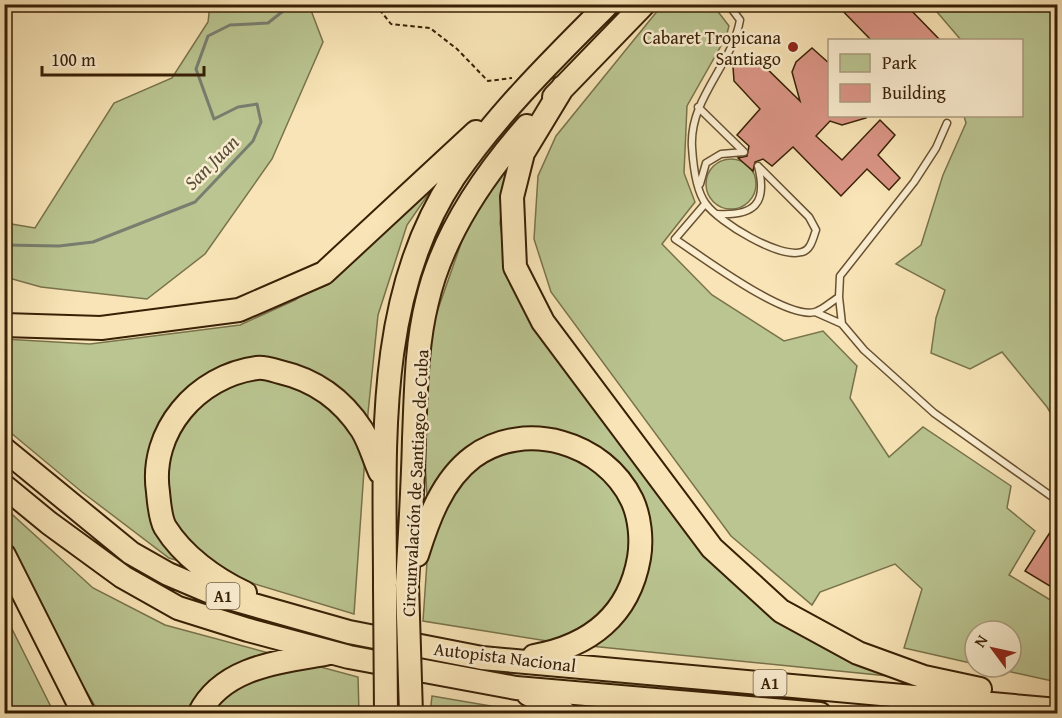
<svg xmlns="http://www.w3.org/2000/svg" width="1062" height="718" viewBox="0 0 1062 718" font-family="'Gentium Book Plus',serif">
<style>
.green{fill:#bac591;stroke:#79724b;stroke-width:1.5}
.lines{fill:none;stroke-linecap:round;stroke-linejoin:round}
.stream{stroke:#787e70;stroke-width:3}
.building{fill:#da9485;stroke:#382005;stroke-width:1.5}
.lane-casing{stroke:#685131;stroke-width:9}
.highway-casing{stroke:#382005;stroke-width:26}
.path{stroke:#382005;stroke-width:2;stroke-dasharray:4.5 3;stroke-linecap:butt}
.lane{stroke:#faedd0;stroke-width:6}
.highway{stroke:#f8e4b6;stroke-width:22}
.highway-bridge-casing{stroke:#382005;stroke-width:26;stroke-linecap:butt}
.highway-bridge{stroke:#f8e4b6;stroke-width:22}
.poi-dot{fill:#8f2418;stroke:#faedd0;stroke-width:2}
.labels{text-anchor:middle;dominant-baseline:central;stroke-width:5;stroke-linejoin:round;paint-order:stroke}
.shield{fill:#faedd0;stroke:#725e42;stroke-width:1.5}
.shield-label{font-size:16px;font-weight:bold;fill:#382005}
.poi-label{font-size:18px;fill:#382005;stroke:#faedd0;text-anchor:end}
.street-label{font-size:18px;fill:#382005;stroke:#faedd0}
.water-label{font-size:20px;font-style:italic;fill:#584f3b;stroke:#faedd0}
</style>
<rect width="100%" height="100%" fill="#f8e4b6"/>
<filter id="stains"><feTurbulence type="fractalNoise" baseFrequency=".00333" numOctaves="4"/><feColorMatrix values="0 0 0 0 .2 0 0 0 0 .09 0 0 0 0 .02 0 0 0 .5 -.17"/></filter>
<radialGradient id="worn" r=".72"><stop offset=".6" stop-color="#630" stop-opacity="0"/><stop offset="1" stop-color="#630" stop-opacity=".3"/></radialGradient>
<path class="green" d="M 663,4 L 713,5 L 729,26 L 726,37 L 687,106 L 684,173 L 695,202 L 662,244 L 712,295 L 784,341 L 823,331 L 857,366 L 850,398 L 889,457 L 923,427 L 1011,486 L 1007,508 L 1035,531 L 1009,575 L 1057,604 L 1057,682 L 989,667 L 1011,667 L 1011,631 L 975,631 L 975,664 L 904,648 L 922,589 L 895,564 L 820,592 L 812,605 L 731,536 L 551,292 L 534,239 L 538,176 L 556,136 Z
M 210,5 L 309,5 L 323,42 L 272,159 L 205,254 L 147,299 L 41,287 L 5,277 L 5,223 L 35,228 L 114,103 L 172,78 L 208,22 Z
M 931,5 L 1057,5 L 1057,424 L 1047,407 L 1002,352 L 970,369 L 931,353 L 936,318 L 945,290 L 896,264 L 921,245 L 943,175 L 966,123 L 964,116 L 1022,116 L 1022,40 L 961,40 Z
M706 184a25 25 0 1 1 50 0a25 25 0 1 1-50 0Z
M 506,166 L 500,223 L 507,269 L 522,307 L 572,379 L 708,557 L 898,677 L 560,643 L 423,621 L 429,532 L 423,423 L 430,332 L 464,235 L 482,200 Z
M 445,170 L 407,225 L 378,315 L 368,413 L 354,614 L 169,558 L 82,492 L 5,428 L 4,339 L 90,344 L 240,325 L 295,300 L 340,268 Z
M 4,507 L 93,588 L 165,625 L 358,677 L 359,713 L 99,713 L 69,662 L 5,531 Z
M 4,613 L 54,713 L 5,713 Z
M 432,696 L 532,713 L 590,713 L 430,714 Z"/>
<g class="lines">
<path class="stream" d="M 4,245 L 59,246 L 93,242 L 195,202 L 253,141 L 261,122 L 257,104 L 238,107 L 214,119 L 196,69 L 208,36 L 230,25 L 268,23 L 292,4"/>
</g>
<path class="building" d="M 836,4 L 905,4 L 940,40 L 871,40 Z
M 812,48 L 830,64 L 830,116 L 866,116 L 866,118 L 842,125 L 830,121 L 816,136 L 842,160 L 880,120 L 895,135 L 878,155 L 900,178 L 889,190 L 867,169 L 841,196 L 793,147 L 772,166 L 763,159 L 755,162 L 753,171 L 738,158 L 747,156 L 749,146 L 737,135 L 760,109 L 734,81 L 733,67 L 742,57 L 756,58 L 800,101 L 792,72 L 796,62 Z
M 1058,520 L 1058,591 L 1025,571 Z"/>
<g class="lines">
<defs>
<path id="lane" d="M 728,4 L 740,20 C 732,65 689,99 692,147 C 693,163 696,191 706,204 C 719,222 779,259 802,252 C 811,250 813,238 816,230 L 809,217 L 758,166
M 698,107 L 744,152
M 947,123 L 936,148 L 914,182 L 840,276 L 839,297 L 842,324 L 864,350 L 934,413 L 1058,501
M 700,184 L 706,163 L 721,154 L 744,152
M 705,204 L 675,239 C 701,256 786,320 815,312 C 823,310 832,301 839,297
M 717,214 C 754,216 768,204 758,166
M 815,312 L 842,324"/>
<path id="highway" d="M 563,87 L 523,153 L 512,197 L 515,267 L 543,322 L 712,548 L 781,611 L 858,653 L 924,677 L 980,689
M 554,97 L 644,4
M 4,325 L 101,328 L 239,310 L 324,273 L 476,132
M 4,449 L 131,553 L 168,574 L 215,594 L 349,632 L 482,658 L 1058,710
M 4,486 L 49,523 L 123,577 L 178,608 L 248,630 L 349,657 L 516,688 L 820,714
M 4,555 L 84,714
M 417,555 C 428,520 442,480 473,457 C 525,419 604,442 632,500 C 640,517 642,540 639,558 C 629,615 590,646 534,656
M 407,584 C 410,535 413,487 414,438 C 416,393 416,346 427,302 C 442,236 483,176 527,126
M 385,587 C 385,449 374,297 454,177 C 497,114 555,57 608,4
M 245,593 C 215,579 183,556 165,527 C 160,518 159,502 158,492 C 149,431 197,376 257,368 C 264,367 273,370 280,372 C 315,380 342,399 362,430 C 370,443 374,459 380,472
M 528,694 L 566,714
M 199,714 C 222,667 279,662 325,654"/>
</defs>
<use href="#lane" class="lane-casing"/>
<use href="#highway" class="highway-casing"/>
<path class="path" d="M 375,4 L 391,24 L 430,28 L 457,49 L 488,81 L 512,78"/>
<use href="#lane" class="lane"/>
<use href="#highway" class="highway"/>
<defs>
<path id="highway-bridge" d="M 407,584 L 411,714
M 385,587 L 386,714"/>
</defs>
<use href="#highway-bridge" class="highway-bridge-casing"/>
<use href="#highway-bridge" class="highway-bridge"/>
</g>
<circle class="poi-dot" cx="793" cy="47" r="6"/>
<g class="labels">
<g class="shield">
<rect x="206.5" y="583" width="33" height="26" rx="4.5"/>
<rect x="753.5" y="670" width="33" height="26" rx="4.5"/>
</g>
<g class="shield-label">
<text x="223" y="596">A1</text>
<text x="770" y="683">A1</text>
</g>
<g class="poi-label">
<text x="781" y="37">Cabaret Tropicana<tspan x="781" dy="21">Santiago</tspan></text>
</g>
<g class="street-label">
<text transform="translate(415 483) rotate(-87)">Circunvalación de Santiago de Cuba</text>
<text transform="translate(505 657) rotate(7)">Autopista Nacional</text>
</g>
<g class="water-label">
<text transform="translate(211 162) rotate(-45)">San Juan</text>
</g>
</g>
<rect width="1062" height="718" fill="none" stroke="#f8e4b6" stroke-width="24"/>
<rect x="6" y="6" width="1050" height="706" fill="none" stroke="#382005" stroke-width="3"/>
<rect x="12" y="12" width="1038" height="694" fill="none" stroke="#382005" stroke-width="1.5"/>
<rect x="828" y="39" width="195" height="78" fill="#faedd0" stroke="#ac9b7f" stroke-width="1.5"/>
<rect x="840" y="54" width="30" height="18" fill="#bac591" stroke="#ac9b7f" stroke-width="1.5"/>
<text x="882" y="69" font-size="18" fill="#382005">Park</text>
<rect x="840" y="84" width="30" height="18" fill="#da9485" stroke="#ac9b7f" stroke-width="1.5"/>
<text x="882" y="99" font-size="18" fill="#382005">Building</text>
<g transform="translate(993 649) rotate(303)"><circle r="28" fill="#faedd0" stroke="#ac9b7f" stroke-width="1.5"/>
<path d="M0-4.5L10 22L0 15L-10 22Z" fill="#8f2418"/>
<text y="-9" font-size="16" font-weight="bold" text-anchor="middle" fill="#382005">N</text>
</g>
<path d="M42 66v9h162v-9" fill="none" stroke="#382005" stroke-width="3"/>
<text x="51" y="66" font-size="18" fill="#382005" stroke="#faedd0" stroke-width="4.5" paint-order="stroke">100 m</text>
<rect width="100%" height="100%" filter="url(#stains)"/>
<rect width="100%" height="100%" fill="url(#worn)"/>
</svg>
